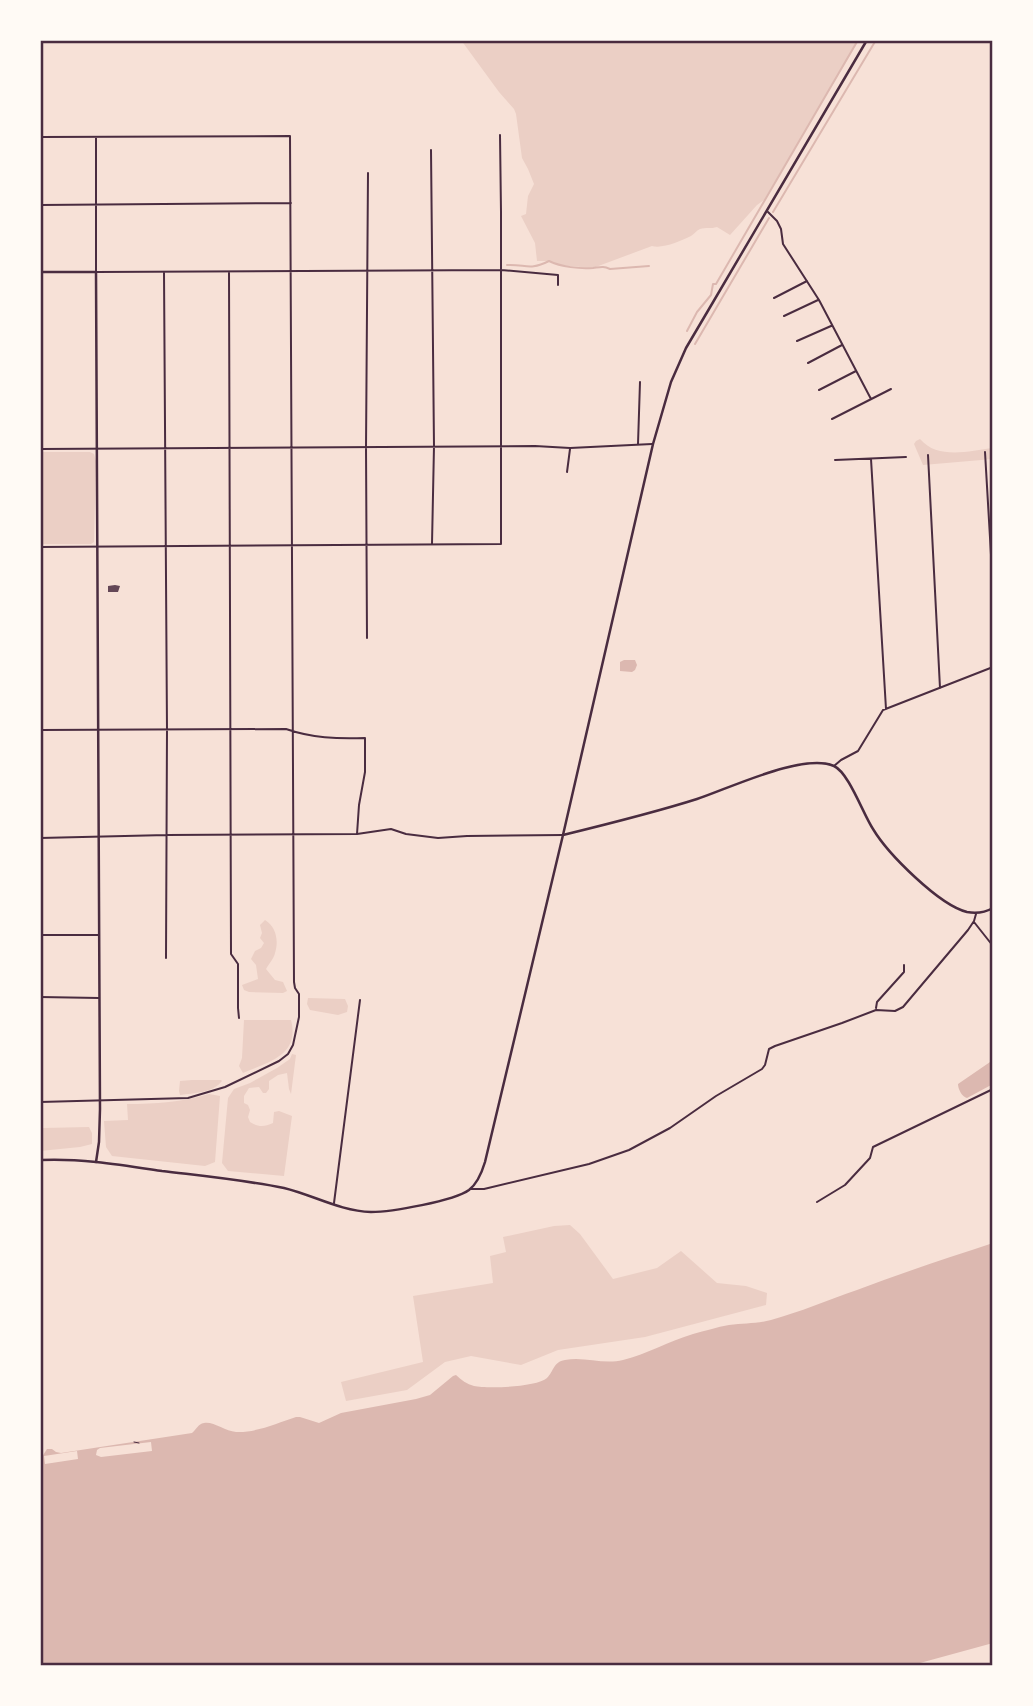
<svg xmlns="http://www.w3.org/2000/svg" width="1033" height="1706" viewBox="0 0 1033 1706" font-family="Barlow,sans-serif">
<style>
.green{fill:#ebcfc5}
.water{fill:#dcb8b0}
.pier{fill:#f7e1d7}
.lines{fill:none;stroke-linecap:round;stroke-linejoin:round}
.stream{stroke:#dcb8b0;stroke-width:2}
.building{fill:#644757}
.path{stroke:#4a2c40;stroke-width:1}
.minor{stroke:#4a2c40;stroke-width:2}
.tertiary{stroke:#4a2c40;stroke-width:2.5}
.secondary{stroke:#4a2c40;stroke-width:2.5}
.neatline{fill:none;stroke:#4a2c40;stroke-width:2.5}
</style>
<rect width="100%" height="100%" fill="#f7e1d7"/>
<path class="green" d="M 461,40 L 852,40 L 858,42 L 764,200 L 757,205 L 730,235 L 717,227 C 711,229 706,227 700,229 C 697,230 694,234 691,236 C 680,241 663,249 652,246 L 593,268 L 557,265 L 549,261 L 537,261 L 535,243 L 521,216 L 526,214 L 528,196 L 534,184 L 528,169 L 522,158 L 516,114 L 514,109 L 499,92 Z
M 920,439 C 938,460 969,451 993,448 L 993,459 L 923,465 L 914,444 L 916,441 Z
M 40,452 L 90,452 L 94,454 L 96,461 L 94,542 L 91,544 L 40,544 Z
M 265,920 C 276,927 279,940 275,953 C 274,958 269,964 266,969 L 275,980 L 283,982 L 287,991 L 283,993 L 249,992 L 244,990 L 242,985 L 258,979 L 256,965 L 251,959 L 255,951 L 261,948 L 264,943 L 260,938 L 262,933 L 260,925 Z
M 308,998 L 345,999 L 348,1006 L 347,1012 L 338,1015 L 310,1010 L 307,1004 Z
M 244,1020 L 291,1020 C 300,1055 269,1062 243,1073 L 239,1066 L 242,1058 Z
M 292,1054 L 296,1055 L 291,1094 L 289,1089 L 287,1073 L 278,1075 L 269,1081 L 269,1089 L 266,1093 L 263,1093 L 259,1087 L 249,1088 L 244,1096 L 244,1103 L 248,1105 L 250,1110 L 248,1117 L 250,1122 C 258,1127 264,1127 273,1123 L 274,1112 L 279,1111 L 292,1116 L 284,1176 L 228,1171 L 222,1163 L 228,1098 L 234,1089 L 250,1083 L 277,1068 L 290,1059 Z
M 192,1080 L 221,1080 L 222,1081 C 213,1093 194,1093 180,1095 L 179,1091 L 180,1081 Z
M 209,1094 L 220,1096 L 215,1162 L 205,1166 L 112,1156 L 106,1147 L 104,1121 L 128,1120 L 127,1104 C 156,1104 182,1102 209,1094 Z
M 40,1119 L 43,1128 L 89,1127 L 92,1133 L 92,1144 L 80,1147 L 40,1151 Z
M 570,1225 L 580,1234 L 613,1279 L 657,1268 L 681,1251 L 717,1283 L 746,1286 L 767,1293 L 766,1305 L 645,1337 L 558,1350 L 521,1365 L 471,1356 L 445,1362 L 407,1390 L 346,1401 L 341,1382 L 423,1362 L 413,1296 L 493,1283 L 490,1256 L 506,1252 L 503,1237 L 554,1226 Z"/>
<path class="water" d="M 624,660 L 635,660 L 637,665 L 635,670 L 632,672 L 620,671 L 620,662 Z
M 993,1060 L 993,1084 L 967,1098 C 962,1097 958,1089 958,1084 Z
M 993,1243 L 993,1643 L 909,1666 L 40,1666 L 40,1460 L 47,1449 L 52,1449 L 56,1452 L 61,1453 L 192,1433 C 196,1430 198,1424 204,1423 C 213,1421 225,1431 236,1432 C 256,1433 277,1423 296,1417 L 300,1417 L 319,1423 L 341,1413 L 416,1399 L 430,1395 L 453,1376 L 456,1375 C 461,1380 467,1384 474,1386 C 488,1389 537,1387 547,1378 C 554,1371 553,1362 565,1360 C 584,1356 603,1365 623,1360 C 647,1354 669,1341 693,1334 C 705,1331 717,1327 729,1325 C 744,1323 756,1324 771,1320 C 800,1312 828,1300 857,1290 C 902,1273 947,1258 993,1243 Z"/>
<path class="pier" d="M 151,1442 L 152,1451 L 101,1457 L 96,1455 L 97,1450 L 100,1448 Z
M 77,1451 L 78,1459 L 45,1464 L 44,1456 Z"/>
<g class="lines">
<path class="stream" d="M 773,212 L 876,40
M 507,265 C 526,264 529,271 549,261 C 561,267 580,269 593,268 C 601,267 603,266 610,269 L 649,266
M 687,331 L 697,312 L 711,295 L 713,284 L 716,284 L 858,40
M 695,344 L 769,218"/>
</g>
<path class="building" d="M 115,585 L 120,586 L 118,592 L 108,592 L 108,586 Z"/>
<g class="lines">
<path class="path" d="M 134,1442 L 139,1443"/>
<path class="minor" d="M 40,137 L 290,136 L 294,982 L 295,988 L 299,994 L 299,1017 L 293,1045 L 288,1054 L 279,1061 L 225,1087 L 188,1098 L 40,1102
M 96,138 L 96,272 L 501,270 L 558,275 L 558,285
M 431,150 L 434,446 L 432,544
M 40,205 L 291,203
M 768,212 L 777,221 L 781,229 L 783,244 L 819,300 L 871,399
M 164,272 L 167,730 L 166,958
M 229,272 L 231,954 L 238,964 L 238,1008 L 239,1018
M 774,298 L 807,281
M 784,316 L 818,300
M 797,341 L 831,326
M 808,363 L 842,345
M 819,390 L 856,371
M 832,419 L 891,389
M 638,444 L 640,382
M 40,449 L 535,446 L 570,448 L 652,444
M 985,452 L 993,589
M 928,455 L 940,688
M 871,459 L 886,709
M 835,460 L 906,457
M 567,472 L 570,449
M 40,547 L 501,544 L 501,212 L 500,135
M 367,638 L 366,447 L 368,173
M 40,730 L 286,729 C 312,738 337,739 365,738 L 365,772 L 359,805 L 357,834
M 834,766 L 841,760 L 858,751 L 883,710 L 993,667
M 40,838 L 167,835 L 357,834 L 391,829 L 406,834 L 438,838 L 467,836 L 563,835
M 974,922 L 993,946
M 40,935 L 99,935
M 40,997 L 99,998
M 876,1008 L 877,1002 L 904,972 L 904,965
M 471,1189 L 484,1189 L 589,1164 L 629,1150 L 670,1128 L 716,1096 L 762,1069 L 765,1065 L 769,1049 L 775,1046 L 842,1023 L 876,1010 L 895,1011 L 903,1007 L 968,930 L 974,921 L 976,914
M 817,1202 L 845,1185 L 870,1158 L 873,1147 L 993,1089
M 334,1203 L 360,1000"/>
<path class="tertiary" d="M 40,272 L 96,272 L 100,1109 L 99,1142 L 96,1162
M 563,835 L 653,444 L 671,382 L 686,348 L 709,309 L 867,40"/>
<path class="secondary" d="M 40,1160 C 81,1158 122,1165 162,1171 C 203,1176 244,1180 284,1188 C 313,1195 340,1211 371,1212 C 391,1212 454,1201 469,1190 C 478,1183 482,1172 485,1162 L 563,835 C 608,824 653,813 697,799 C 728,789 804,752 834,766 C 849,773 863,814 873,829 C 888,854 939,905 967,912 C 977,914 984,913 993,908"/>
</g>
<rect width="1033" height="1706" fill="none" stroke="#fffaf5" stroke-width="84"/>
<rect x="42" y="42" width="949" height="1622" class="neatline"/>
</svg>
